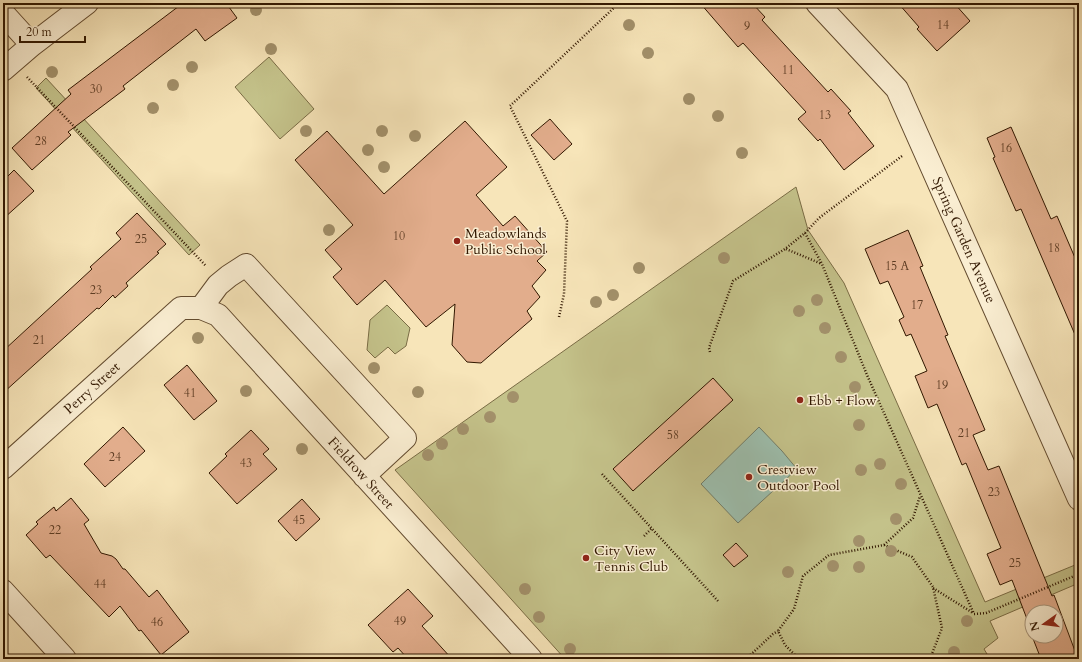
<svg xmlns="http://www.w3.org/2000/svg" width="1082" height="662" viewBox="0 0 1082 662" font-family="Cardo,serif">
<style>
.green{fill:#c4c28a;stroke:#7a6c45}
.water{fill:#9dbfae;stroke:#727c68}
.building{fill:#e2ad8c;stroke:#311700}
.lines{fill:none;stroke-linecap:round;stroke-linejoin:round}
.minor-casing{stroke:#624a2e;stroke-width:24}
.path{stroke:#311700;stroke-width:2.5;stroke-dasharray:1 2;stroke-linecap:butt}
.minor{stroke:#faeed2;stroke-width:22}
.tree{fill:#a2906a}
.poi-dot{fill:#8f2418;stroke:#faeed2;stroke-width:1.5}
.labels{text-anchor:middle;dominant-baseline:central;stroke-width:3;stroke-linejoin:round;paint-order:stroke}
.number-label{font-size:12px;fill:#5d3c23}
.poi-label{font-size:14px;fill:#311700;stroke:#faeed2;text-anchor:start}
.street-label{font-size:14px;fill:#311700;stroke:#faeed2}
</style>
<rect width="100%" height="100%" fill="#f7e5b9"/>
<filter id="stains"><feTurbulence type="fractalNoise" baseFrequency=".005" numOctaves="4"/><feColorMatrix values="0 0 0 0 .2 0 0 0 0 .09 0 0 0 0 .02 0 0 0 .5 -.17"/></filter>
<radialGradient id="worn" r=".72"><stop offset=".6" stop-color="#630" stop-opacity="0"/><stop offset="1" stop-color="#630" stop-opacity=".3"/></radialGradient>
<path class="green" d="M 269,57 L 314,109 L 280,139 L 235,87 Z
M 46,78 L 200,245 L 189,255 L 36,88 Z
M 796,187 L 808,230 L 844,283 L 985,602 L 1075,565 L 1079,575 L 1079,583 L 990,621 L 998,638 L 984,649 L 990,659 L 974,659 L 975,657 L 973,659 L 565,659 L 395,470 Z
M 387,305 L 410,328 L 406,346 L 395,354 L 388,347 L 375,358 L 367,350 L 370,320 Z"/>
<path class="water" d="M 759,427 L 782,451 L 797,469 L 738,523 L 701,484 Z"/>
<path class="building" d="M 183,3 L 226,3 L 237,18 L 205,41 L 196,29 L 123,86 L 125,89 L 68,132 L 71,135 L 32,170 L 12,148 L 71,94 L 68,90 Z
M 700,3 L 752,3 L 765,17 L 762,20 L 828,92 L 831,89 L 851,111 L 848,113 L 874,146 L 844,170 L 820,139 L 818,141 L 798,119 L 806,112 L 743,43 L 738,47 Z
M 898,3 L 954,3 L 970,21 L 937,51 L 917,29 L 919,27 Z
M 550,119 L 572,144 L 554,160 L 531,135 Z
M 465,121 L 507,167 L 476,195 L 503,226 L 515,216 L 547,252 L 537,261 L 546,270 L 532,286 L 540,297 L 527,311 L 532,319 L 481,363 L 467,362 L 452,345 L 455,304 L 426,327 L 385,280 L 357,305 L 333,277 L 342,269 L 325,250 L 353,225 L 295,160 L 327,131 L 384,194 Z
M 1011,127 L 1051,219 L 1057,216 L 1079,267 L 1079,344 L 1021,209 L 1016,211 L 993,158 L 995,157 L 987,138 Z
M 14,170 L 34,191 L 3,219 L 3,181 Z
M 137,213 L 166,244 L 157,252 L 159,253 L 126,283 L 128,286 L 115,298 L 113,295 L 99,309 L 97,308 L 3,393 L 3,351 L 92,269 L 90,267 L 121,239 L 116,233 Z
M 908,230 L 923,266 L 920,267 L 948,335 L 945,336 L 985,430 L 973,435 L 988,470 L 999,466 L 1052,596 L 1054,595 L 1078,659 L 1041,659 L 1032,636 L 1056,636 L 1056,612 L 1032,612 L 1032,632 L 1012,580 L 1000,585 L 987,554 L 1001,548 L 966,463 L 962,465 L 937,404 L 928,408 L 915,376 L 927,371 L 911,334 L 906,336 L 899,320 L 904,317 L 888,281 L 880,284 L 865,249 Z
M 187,365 L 217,401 L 194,420 L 164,385 Z
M 713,378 L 733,400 L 633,491 L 613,469 Z
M 123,427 L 145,451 L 105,487 L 84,464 Z
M 251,430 L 269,449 L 263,454 L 277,469 L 237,504 L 209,473 L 227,456 L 225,454 Z
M 71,498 L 89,520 L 84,524 L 101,553 L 112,556 L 116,559 L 123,569 L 125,569 L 149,597 L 157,590 L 189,632 L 161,655 L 141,630 L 139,631 L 120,606 L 109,617 L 50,555 L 46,558 L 26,535 L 38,524 L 36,522 L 54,507 L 56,511 Z
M 302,499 L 320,519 L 296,541 L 278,521 Z
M 736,543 L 748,556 L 734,567 L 723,555 Z
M 408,589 L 433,616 L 422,626 L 452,659 L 408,659 L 398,648 L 393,652 L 368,625 Z"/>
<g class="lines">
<defs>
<path id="minor" d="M 817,3 L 897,89 L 1079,499
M 3,13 L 32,45
M 3,70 L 32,45 L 87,3
M 201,308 L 218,285 L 229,276 L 246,265 L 405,438 L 364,476
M 3,468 L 181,308 L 201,308 L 218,315 L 531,659
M 3,591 L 65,659"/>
</defs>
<use href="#minor" class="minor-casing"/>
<path class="path" d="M 27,77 L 206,266
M 805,233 L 822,264 L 867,375 L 974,614 L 986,613 L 1079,574
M 786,249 L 822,264
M 559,317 L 564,294 L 567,221 L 510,106 L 619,3
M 710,352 L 709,348 L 733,281 L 785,249 L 805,233 L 819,218 L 902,156
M 602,474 L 718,601
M 644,536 L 652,528
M 884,545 L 913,518 L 920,496
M 933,588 L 973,613
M 746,659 L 773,634 L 778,631
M 799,659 L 785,645 L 778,631 L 794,609 L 803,576 L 829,555 L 884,545 L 912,557 L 933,587 L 942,628 L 930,659"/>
<use href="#minor" class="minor"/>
</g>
<g class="tree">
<circle cx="256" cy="10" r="6"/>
<circle cx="629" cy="25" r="6"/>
<circle cx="271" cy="49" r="6"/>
<circle cx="648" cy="53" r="6"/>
<circle cx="192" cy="67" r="6"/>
<circle cx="52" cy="72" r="6"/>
<circle cx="173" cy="85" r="6"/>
<circle cx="689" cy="99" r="6"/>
<circle cx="153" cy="108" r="6"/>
<circle cx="718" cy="116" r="6"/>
<circle cx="306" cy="131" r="6"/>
<circle cx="382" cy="131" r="6"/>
<circle cx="415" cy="136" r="6"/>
<circle cx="368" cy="150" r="6"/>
<circle cx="742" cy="153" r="6"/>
<circle cx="384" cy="167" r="6"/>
<circle cx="329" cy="230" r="6"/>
<circle cx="724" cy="258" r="6"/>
<circle cx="639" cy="268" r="6"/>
<circle cx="613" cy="295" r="6"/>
<circle cx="817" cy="300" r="6"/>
<circle cx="596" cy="302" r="6"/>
<circle cx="799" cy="311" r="6"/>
<circle cx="825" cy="328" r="6"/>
<circle cx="198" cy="338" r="6"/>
<circle cx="841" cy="357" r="6"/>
<circle cx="374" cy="368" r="6"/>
<circle cx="855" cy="387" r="6"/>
<circle cx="246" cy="391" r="6"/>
<circle cx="418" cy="392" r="6"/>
<circle cx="513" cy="397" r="6"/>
<circle cx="490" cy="417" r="6"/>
<circle cx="859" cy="425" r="6"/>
<circle cx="463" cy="429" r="6"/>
<circle cx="442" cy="444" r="6"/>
<circle cx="302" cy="449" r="6"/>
<circle cx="428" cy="455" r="6"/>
<circle cx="880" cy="464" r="6"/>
<circle cx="861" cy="470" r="6"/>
<circle cx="901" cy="484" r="6"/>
<circle cx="896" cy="519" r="6"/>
<circle cx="859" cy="541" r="6"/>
<circle cx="891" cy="551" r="6"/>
<circle cx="833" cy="566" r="6"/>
<circle cx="859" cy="567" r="6"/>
<circle cx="788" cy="572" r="6"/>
<circle cx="525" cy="589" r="6"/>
<circle cx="539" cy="617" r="6"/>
<circle cx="967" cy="621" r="6"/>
<circle cx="570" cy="649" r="6"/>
<circle cx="954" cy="652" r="6"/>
</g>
<g class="poi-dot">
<circle cx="457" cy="241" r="4"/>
<circle cx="800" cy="400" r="4"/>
<circle cx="749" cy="477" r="4"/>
<circle cx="586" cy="558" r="4"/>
</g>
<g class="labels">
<g class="number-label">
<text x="943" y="25">14</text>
<text x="747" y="26">9</text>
<text x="788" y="70">11</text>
<text x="96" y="89">30</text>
<text x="825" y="115">13</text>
<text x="41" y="141">28</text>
<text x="1006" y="148">16</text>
<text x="399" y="236">10</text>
<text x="141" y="239">25</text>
<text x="1054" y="248">18</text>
<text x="897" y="266">15 A</text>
<text x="96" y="290">23</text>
<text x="917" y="305">17</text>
<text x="39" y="340">21</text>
<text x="942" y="385">19</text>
<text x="190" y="393">41</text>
<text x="964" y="433">21</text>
<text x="673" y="435">58</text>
<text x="115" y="457">24</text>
<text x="246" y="463">43</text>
<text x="994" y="492">23</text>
<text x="299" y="520">45</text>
<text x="55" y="530">22</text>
<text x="1015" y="563">25</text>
<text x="100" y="584">44</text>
<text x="400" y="621">49</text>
<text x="157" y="622">46</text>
</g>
<g class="poi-label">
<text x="465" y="233">Meadowlands<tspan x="465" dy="16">Public School</tspan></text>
<text x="808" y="400">Ebb + Flow</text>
<text x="757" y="469">Crestview<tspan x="757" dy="16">Outdoor Pool</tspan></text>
<text x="594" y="550">City View<tspan x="594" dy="16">Tennis Club</tspan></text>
</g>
<g class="street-label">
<text transform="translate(964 240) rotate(66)">Spring Garden Avenue</text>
<text transform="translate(92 388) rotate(-42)">Perry Street</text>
<text transform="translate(361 473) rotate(48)">Fieldrow Street</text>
</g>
</g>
<rect width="1082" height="662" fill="none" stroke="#f7e5b9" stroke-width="16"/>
<rect x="4" y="4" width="1074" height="654" fill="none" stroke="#311700" stroke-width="2"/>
<rect x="8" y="8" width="1066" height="646" fill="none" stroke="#311700"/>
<g transform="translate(1044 624) rotate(256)"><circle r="19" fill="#faeed2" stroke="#aa987e"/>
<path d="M0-3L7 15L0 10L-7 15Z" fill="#8f2418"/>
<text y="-6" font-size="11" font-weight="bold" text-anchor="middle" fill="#311700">N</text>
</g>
<path d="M20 36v6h65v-6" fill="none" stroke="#311700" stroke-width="2"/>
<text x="26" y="36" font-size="12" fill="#311700" stroke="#faeed2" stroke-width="3" paint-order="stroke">20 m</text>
<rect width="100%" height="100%" filter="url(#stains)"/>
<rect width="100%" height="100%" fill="url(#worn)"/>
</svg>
